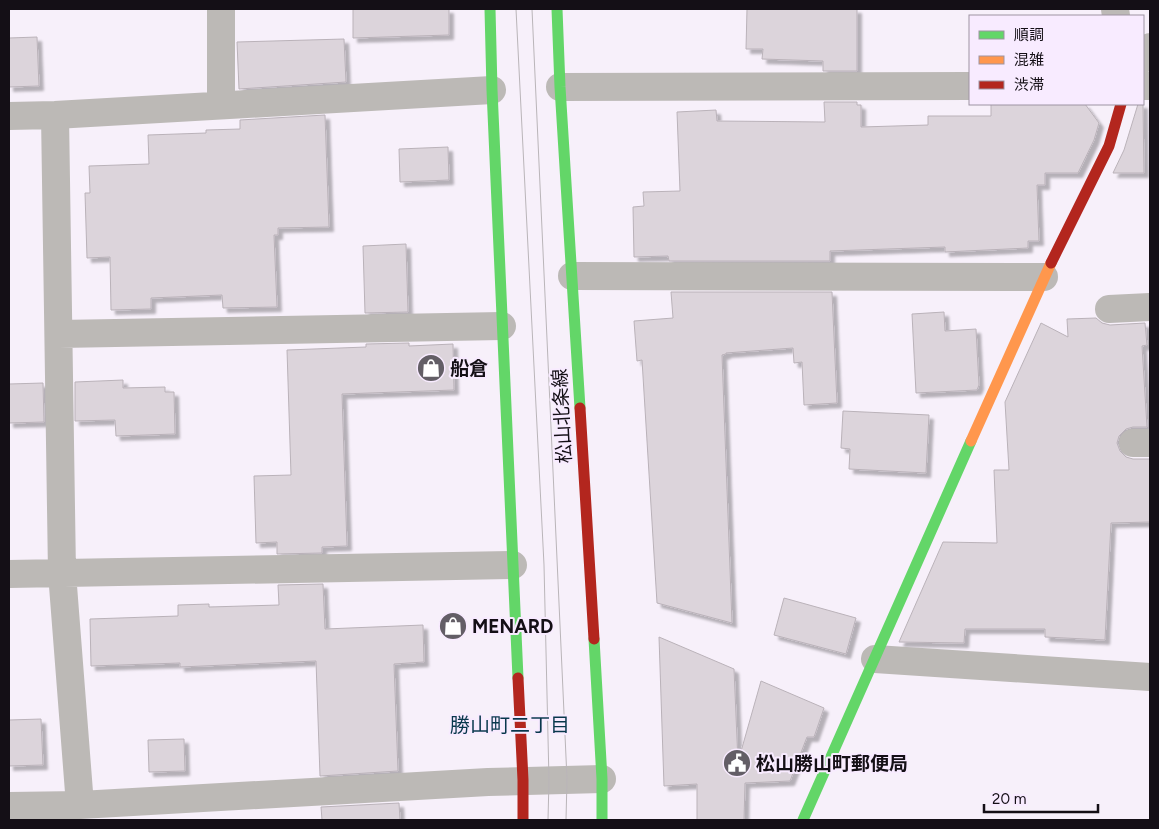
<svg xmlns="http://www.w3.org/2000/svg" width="1159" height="829" viewBox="0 0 1159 829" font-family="Figtree,'Noto Sans JP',sans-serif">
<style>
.building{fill:#dcd4db;stroke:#bab2b9;filter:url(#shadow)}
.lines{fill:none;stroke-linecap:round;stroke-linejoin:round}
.street{stroke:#bcb9b6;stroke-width:28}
.fast{stroke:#63d668;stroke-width:11}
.slow{stroke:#ff974d;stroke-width:11}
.jam{stroke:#b3261e;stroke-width:11}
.tram{stroke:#bab5b9;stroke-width:1}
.labels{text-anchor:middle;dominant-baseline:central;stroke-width:4;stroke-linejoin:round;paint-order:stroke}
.poi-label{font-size:19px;font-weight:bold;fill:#140f16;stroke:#f8ebff;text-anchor:start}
.street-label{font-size:19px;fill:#140f16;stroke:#f8ebff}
.neighbourhood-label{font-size:20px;fill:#08374c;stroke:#f8ebff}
</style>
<defs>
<filter id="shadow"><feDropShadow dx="4.5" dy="4.5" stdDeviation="1" flood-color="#0004"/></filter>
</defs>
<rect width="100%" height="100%" fill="#f7f0fa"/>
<path class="building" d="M 353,9 L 449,9 L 449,35 L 353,38 Z
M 747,9 L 857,9 L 857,71 L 823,71 L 823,61 L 762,59 L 763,49 L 746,49 Z
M 37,37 L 39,86 L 9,87 L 9,38 Z
M 344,39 L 346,82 L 239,89 L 237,42 Z
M 824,102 L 857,102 L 857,105 L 861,105 L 861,127 L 928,125 L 928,116 L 991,116 L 991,104 L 1085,104 L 1099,123 L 1094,140 L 1078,173 L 1045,173 L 1045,185 L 1037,185 L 1039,241 L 1028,241 L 1028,248 L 945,252 L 945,247 L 830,251 L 830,261 L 669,261 L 668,256 L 634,257 L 633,207 L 644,206 L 643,192 L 680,191 L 677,112 L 716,110 L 717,121 L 825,122 Z
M 1138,104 L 1143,104 L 1144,173 L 1113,173 L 1124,150 Z
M 325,115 L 329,227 L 278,228 L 278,235 L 274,235 L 277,307 L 223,308 L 222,295 L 151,298 L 151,309 L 111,310 L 110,257 L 87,258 L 85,193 L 90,193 L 89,166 L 149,164 L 148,135 L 206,133 L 206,130 L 240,129 L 240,120 Z
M 448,147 L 449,180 L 400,182 L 399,149 Z
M 406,244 L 408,312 L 365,313 L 363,246 Z
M 671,292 L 832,292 L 837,403 L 804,405 L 802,362 L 794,363 L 793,348 L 726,353 L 726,354 L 722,355 L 732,623 L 657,603 L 642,360 L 637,361 L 634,321 L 673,318 Z
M 944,312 L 945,331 L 976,329 L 979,385 L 977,390 L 916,393 L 912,314 Z
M 1096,318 L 1102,323 L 1110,325 L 1145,323 L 1147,345 L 1142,346 L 1147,427 L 1133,427 L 1126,429 L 1119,436 L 1117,443 L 1120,451 L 1126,457 L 1133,459 L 1150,459 L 1150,522 L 1111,523 L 1105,640 L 1045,637 L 1045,629 L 965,629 L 964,643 L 899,642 L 943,542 L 997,543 L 994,470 L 1009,470 L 1005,402 L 1041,323 L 1068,337 L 1067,319 Z
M 409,343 L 409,346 L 453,344 L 454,390 L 342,394 L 347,546 L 322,547 L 322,553 L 277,554 L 277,542 L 256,543 L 254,476 L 291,475 L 287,350 L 366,347 L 366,344 Z
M 123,380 L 123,388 L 165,387 L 165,392 L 174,392 L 175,434 L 116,436 L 115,420 L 75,421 L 75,382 Z
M 43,383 L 44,422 L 9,423 L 9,384 Z
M 843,411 L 929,415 L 926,473 L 849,469 L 850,449 L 841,448 Z
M 323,584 L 325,629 L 423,625 L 424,662 L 394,664 L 398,771 L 320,776 L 316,661 L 180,667 L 180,663 L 91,666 L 90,619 L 178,616 L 178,605 L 209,604 L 209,607 L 279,605 L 278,585 Z
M 784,598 L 856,618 L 846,654 L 774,635 Z
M 659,637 L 734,669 L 738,762 L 761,681 L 824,708 L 814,737 L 807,737 L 790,781 L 745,783 L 744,820 L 697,820 L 697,784 L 664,786 Z
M 41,719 L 43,765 L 9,766 L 9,720 Z
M 184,739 L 185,771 L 149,772 L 148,740 Z
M 399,803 L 400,820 L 322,820 L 321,807 Z"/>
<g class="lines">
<path class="street" d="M 1115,9 L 1116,16
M 1143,59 L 1150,47
M 1143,86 L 1150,86
M 560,87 L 970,86
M 221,105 L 221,9
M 55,115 L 62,573 L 80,805
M 9,116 L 55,115 L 492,90
M 572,276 L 1044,277
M 1109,309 L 1150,307
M 59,334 L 502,326
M 1133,443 L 1150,443
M 9,574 L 513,565
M 875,659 L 1150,677
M 9,806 L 80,805 L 488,782 L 602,779"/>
<path class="fast" d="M 490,9 L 492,90 L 518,678
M 557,9 L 560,87 L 580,408
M 594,639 L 602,779 L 602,820
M 803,820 L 971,441"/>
<path class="slow" d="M 971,441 L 1051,263"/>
<path class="jam" d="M 1051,263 L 1109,146 L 1121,104
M 580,408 L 594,639
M 518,678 L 523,780 L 523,820"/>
<path class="tram" d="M 516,9 L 544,565 L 549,780 L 548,820
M 532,9 L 567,779 L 566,820"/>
</g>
<defs>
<symbol id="shop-disc" viewBox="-11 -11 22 22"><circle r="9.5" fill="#635e66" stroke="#f8ebff"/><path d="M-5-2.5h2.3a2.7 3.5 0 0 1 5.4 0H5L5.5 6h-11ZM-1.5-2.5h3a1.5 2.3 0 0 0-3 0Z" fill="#fff"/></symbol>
<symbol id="civic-disc" viewBox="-11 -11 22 22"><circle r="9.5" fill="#635e66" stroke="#f8ebff"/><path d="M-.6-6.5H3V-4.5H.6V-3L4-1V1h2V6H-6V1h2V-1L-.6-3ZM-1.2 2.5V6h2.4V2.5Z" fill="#fff"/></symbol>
</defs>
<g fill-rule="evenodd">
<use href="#shop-disc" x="415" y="352" width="32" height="32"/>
<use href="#shop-disc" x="437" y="610" width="32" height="32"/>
<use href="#civic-disc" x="721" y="747" width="32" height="32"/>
</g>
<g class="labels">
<g class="poi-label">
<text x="450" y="368">船倉</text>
<text x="472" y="626">MENARD</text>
<text x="756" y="763">松山勝山町郵便局</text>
</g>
<g class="street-label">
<text transform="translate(562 416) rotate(-93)">松山北条線</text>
</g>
<g class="neighbourhood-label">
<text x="510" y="725">勝山町二丁目</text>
</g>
</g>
<rect width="1159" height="829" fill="none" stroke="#140f16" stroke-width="20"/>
<rect x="969" y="15" width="175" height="90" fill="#f8ebff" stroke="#9d93a2"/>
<rect x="979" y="31" width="25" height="8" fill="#63d668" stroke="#9d93a2"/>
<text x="1014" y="40" font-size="15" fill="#140f16">順調</text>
<rect x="979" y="56" width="25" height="8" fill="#ff974d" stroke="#9d93a2"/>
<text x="1014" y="65" font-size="15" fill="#140f16">混雑</text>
<rect x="979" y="81" width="25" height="8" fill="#b3261e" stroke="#9d93a2"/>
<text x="1014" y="90" font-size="15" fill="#140f16">渋滞</text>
<path d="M984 804v8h114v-8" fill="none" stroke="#140f16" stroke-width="2.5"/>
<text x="992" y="804" font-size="15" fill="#140f16" stroke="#f8ebff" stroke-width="4" paint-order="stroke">20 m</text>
</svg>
